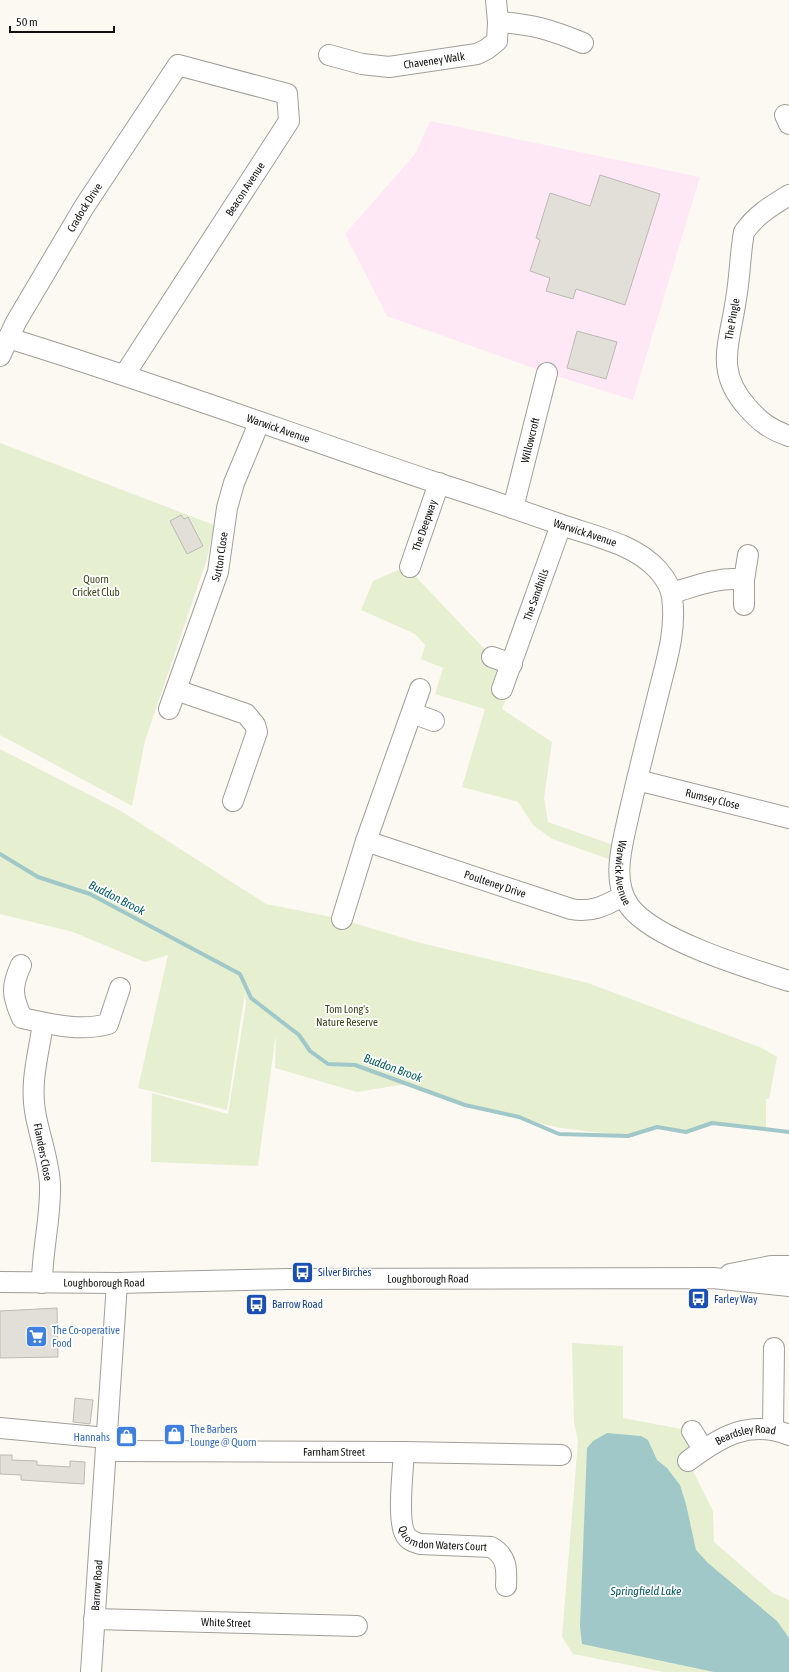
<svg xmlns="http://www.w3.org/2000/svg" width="789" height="1672" viewBox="0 0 789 1672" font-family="'Asap Condensed',sans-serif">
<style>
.education{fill:#fee8f6}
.green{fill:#e7efd1}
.water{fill:#a1c8c9}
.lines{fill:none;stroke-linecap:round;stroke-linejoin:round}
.stream{stroke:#a1c8c9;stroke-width:4}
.building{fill:#e2dfd9;stroke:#bcbab4}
.minor-casing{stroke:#a19e99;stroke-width:22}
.minor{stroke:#fff;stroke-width:20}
.labels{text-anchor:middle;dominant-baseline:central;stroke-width:3.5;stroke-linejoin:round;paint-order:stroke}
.street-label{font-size:11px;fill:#12110f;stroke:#fff}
.park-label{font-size:11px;fill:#3a4413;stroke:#fff}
.transit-label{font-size:11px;fill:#164399;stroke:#fff;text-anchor:start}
.shop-label{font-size:11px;fill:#366cbe;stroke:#fff;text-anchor:start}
.water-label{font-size:12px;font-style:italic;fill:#065c5f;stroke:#fff}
</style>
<rect width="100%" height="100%" fill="#fcf9f3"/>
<path class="education" d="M 430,121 L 700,177 L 633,400 L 547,373 L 387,316 L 345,234 L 415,154 Z"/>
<path class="green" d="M 0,443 L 214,525 L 207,559 L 145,741 L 132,806 L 0,735 Z
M 410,567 L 417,578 L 492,657 L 509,691 L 502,709 L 552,742 L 544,798 L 548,822 L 622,848 L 620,863 L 552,839 L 533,825 L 518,802 L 462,787 L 485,709 L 435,694 L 443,668 L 421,659 L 425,645 L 415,634 L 361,610 L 373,581 L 396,571 Z
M 0,749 L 121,811 L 266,904 L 337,918 L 417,942 L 588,983 L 762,1048 L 777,1057 L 769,1099 L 766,1099 L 766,1128 L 719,1124 L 686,1132 L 657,1127 L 628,1136 L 560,1128 L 459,1103 L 407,1084 L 357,1092 L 275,1068 L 276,1034 L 258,1166 L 151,1162 L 152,1093 L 228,1114 L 246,1004 L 245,992 L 227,1110 L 138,1088 L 168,955 L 145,962 L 73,932 L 0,914 Z
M 572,1343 L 623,1346 L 623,1418 L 692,1431 L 688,1461 L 713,1511 L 714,1542 L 773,1593 L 789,1600 L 789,1672 L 663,1672 L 573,1654 L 562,1637 L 578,1441 L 574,1422 Z"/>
<path class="water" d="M 607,1433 L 641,1436 L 648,1440 L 657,1460 L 667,1468 L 680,1485 L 686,1504 L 696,1550 L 708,1563 L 777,1621 L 789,1638 L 789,1672 L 714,1672 L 582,1644 L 580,1626 L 587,1448 L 593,1441 Z"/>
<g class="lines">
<path class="stream" d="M 0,854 L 38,877 L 90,894 L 240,974 L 251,998 L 299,1035 L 310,1051 L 328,1064 L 355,1065 L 465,1105 L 519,1117 L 559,1134 L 628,1136 L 657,1127 L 686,1132 L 712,1123 L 789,1132"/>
</g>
<path class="building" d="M 600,175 L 660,194 L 625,305 L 576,289 L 573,299 L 546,291 L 550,278 L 530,271 L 540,240 L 536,238 L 550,193 L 590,206 Z
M 577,331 L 617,342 L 606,379 L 567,368 Z
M 181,515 L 184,519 L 188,517 L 203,546 L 187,554 L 170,521 Z
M 57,1308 L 58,1357 L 0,1358 L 0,1311 Z
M 75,1398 L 93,1400 L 90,1424 L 73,1422 Z
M 0,1455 L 12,1455 L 12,1460 L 37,1461 L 37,1465 L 70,1467 L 70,1461 L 85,1462 L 84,1484 L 21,1480 L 21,1475 L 0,1474 Z"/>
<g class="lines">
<defs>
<g id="minor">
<path d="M 498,22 C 532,24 552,30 583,43"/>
<path id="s1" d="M 329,55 L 362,64 L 389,67 L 477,54 L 487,49 L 497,41 L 498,22 L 496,0"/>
<path d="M 785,115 L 789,124"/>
<path d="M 789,195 C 771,206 756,215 744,232 C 740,254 740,277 736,299 C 730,343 714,370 747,407 C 760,422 771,430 789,436"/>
<path id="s2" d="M 8,338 C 152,382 294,435 437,483 C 478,496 519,510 559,524 C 592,536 634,543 658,570 C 665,578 671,587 672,597 C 677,632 665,665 657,699 C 647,739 637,778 628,818 C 622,846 611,882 630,907 C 655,940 748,968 789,981"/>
<path id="s3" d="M 0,356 L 16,322 L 84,207 L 178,65 L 287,94 L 289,121 L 125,374"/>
<path id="s4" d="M 513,508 L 547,373"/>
<path id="s5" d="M 410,567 L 439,483"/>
<path d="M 672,593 C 696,586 720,576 744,580"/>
<path d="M 744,605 L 744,580 L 748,555"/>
<path d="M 492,657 L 512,664"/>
<path id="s6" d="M 502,689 L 561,525"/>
<path d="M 176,690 L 246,714 L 255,725 L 257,732 L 233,801"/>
<path id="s7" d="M 169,709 L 218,572 L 227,508 L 234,483 L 259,423"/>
<path d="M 412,713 L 434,721"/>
<path id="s8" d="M 637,780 L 789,818"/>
<path id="s9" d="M 366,841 L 571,909 C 591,913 605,906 623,896"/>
<path d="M 342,919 L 366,841 L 420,689"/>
<path d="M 21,965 C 11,987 12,996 22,1018 C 51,1024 79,1032 108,1024 L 120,988"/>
<path d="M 730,1274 L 771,1266 L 789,1266"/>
<path id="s10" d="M 0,1282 L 117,1283 L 289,1279 L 713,1278 L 789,1286"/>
<path d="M 42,1283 C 42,1250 51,1218 50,1185 C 49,1160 39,1136 35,1111 C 30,1081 39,1052 43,1023"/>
<path d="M 0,1428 L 107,1438"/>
<path d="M 773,1429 L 774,1348"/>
<path d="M 692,1431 L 703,1449"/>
<path id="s11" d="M 107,1451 L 404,1452 L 561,1455"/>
<path id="s12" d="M 404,1452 C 403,1470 397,1519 405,1534 C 408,1540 413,1542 420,1544 L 491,1547 C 507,1556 507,1569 506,1586"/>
<path id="s13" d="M 688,1461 C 720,1437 749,1419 789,1435"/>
<path id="s14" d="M 94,1619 L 357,1626"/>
<path id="s15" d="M 91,1672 L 117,1283"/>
</g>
</defs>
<use href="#minor" class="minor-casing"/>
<use href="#minor" class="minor"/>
</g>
<defs>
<symbol id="bus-square" viewBox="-11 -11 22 22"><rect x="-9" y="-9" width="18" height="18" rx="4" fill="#1a4fb4" stroke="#fff"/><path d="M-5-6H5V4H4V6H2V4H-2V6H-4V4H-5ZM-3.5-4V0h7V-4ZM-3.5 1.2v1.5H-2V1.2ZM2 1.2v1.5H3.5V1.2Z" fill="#fff"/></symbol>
<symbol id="supermarket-square" viewBox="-11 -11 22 22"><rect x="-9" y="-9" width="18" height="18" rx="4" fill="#3f7fe0" stroke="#fff"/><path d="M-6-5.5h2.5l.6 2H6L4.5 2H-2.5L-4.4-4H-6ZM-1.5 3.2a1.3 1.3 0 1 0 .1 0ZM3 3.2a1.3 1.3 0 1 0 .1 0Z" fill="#fff"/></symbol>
<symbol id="shop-square" viewBox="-11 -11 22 22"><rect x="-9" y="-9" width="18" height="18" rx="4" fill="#3f7fe0" stroke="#fff"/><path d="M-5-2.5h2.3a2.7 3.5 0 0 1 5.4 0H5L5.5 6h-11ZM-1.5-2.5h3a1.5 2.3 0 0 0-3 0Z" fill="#fff"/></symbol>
</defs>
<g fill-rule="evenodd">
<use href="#bus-square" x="290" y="1260" width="25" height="25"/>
<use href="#bus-square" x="686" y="1286" width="25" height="25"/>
<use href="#bus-square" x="244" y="1292" width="25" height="25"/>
<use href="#supermarket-square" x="24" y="1324" width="25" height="25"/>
<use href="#shop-square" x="162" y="1422" width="25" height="25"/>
<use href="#shop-square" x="114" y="1424" width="25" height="25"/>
</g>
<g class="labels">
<g class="street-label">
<text stroke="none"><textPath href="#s1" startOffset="107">Chaveney Walk</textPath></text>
<text transform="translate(245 189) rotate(-57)">Beacon Avenue</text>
<text stroke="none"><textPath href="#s3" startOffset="171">Cradock Drive</textPath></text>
<text transform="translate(732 319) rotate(-80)">The Pingle</text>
<text stroke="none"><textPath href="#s2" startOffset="285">Warwick Avenue</textPath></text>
<text stroke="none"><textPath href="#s4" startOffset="70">Willowcroft</textPath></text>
<text stroke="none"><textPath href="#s5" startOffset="44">The Deepway</textPath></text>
<text stroke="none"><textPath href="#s2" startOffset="609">Warwick Avenue</textPath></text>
<text stroke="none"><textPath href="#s7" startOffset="161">Sutton Close</textPath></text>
<text stroke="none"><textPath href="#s6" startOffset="100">The Sandhills</textPath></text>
<text stroke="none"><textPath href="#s8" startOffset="78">Rumsey Close</textPath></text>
<text stroke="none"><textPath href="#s2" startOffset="1005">Warwick Avenue</textPath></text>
<text stroke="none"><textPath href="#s9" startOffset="136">Poulteney Drive</textPath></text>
<text transform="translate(43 1152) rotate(79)">Flanders Close</text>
<text stroke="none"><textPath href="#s10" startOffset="428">Loughborough Road</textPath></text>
<text stroke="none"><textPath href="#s10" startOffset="104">Loughborough Road</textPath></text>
<text stroke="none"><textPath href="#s13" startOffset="65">Beardsley Road</textPath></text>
<text stroke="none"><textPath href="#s11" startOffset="227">Farnham Street</textPath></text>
<text stroke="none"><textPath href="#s12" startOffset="121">Quorndon Waters Court</textPath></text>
<text stroke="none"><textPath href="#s15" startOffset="87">Barrow Road</textPath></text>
<text stroke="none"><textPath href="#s14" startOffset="132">White Street</textPath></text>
</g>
<g class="park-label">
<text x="96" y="579">Quorn<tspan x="96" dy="13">Cricket Club</tspan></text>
<text x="347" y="1009">Tom Long's<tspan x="347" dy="13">Nature Reserve</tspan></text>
</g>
<g class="transit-label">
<text x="318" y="1272">Silver Birches</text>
<text x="714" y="1299">Farley Way</text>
<text x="272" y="1304">Barrow Road</text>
</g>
<g class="shop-label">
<text x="52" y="1330">The Co-operative<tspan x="52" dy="13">Food</tspan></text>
<text x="190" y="1429">The Barbers<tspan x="190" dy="13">Lounge @ Quorn</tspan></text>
<text x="110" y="1437" text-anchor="end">Hannahs</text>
</g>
<g class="water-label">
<text transform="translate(117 898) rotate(27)">Buddon Brook</text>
<text transform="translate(393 1068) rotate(20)">Buddon Brook</text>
<text x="646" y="1591">Springfield Lake</text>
</g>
</g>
<path d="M10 26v6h104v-6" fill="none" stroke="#12110f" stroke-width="2"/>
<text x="16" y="26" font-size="12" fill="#12110f" stroke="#ffffff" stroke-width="3" paint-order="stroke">50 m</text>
</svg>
